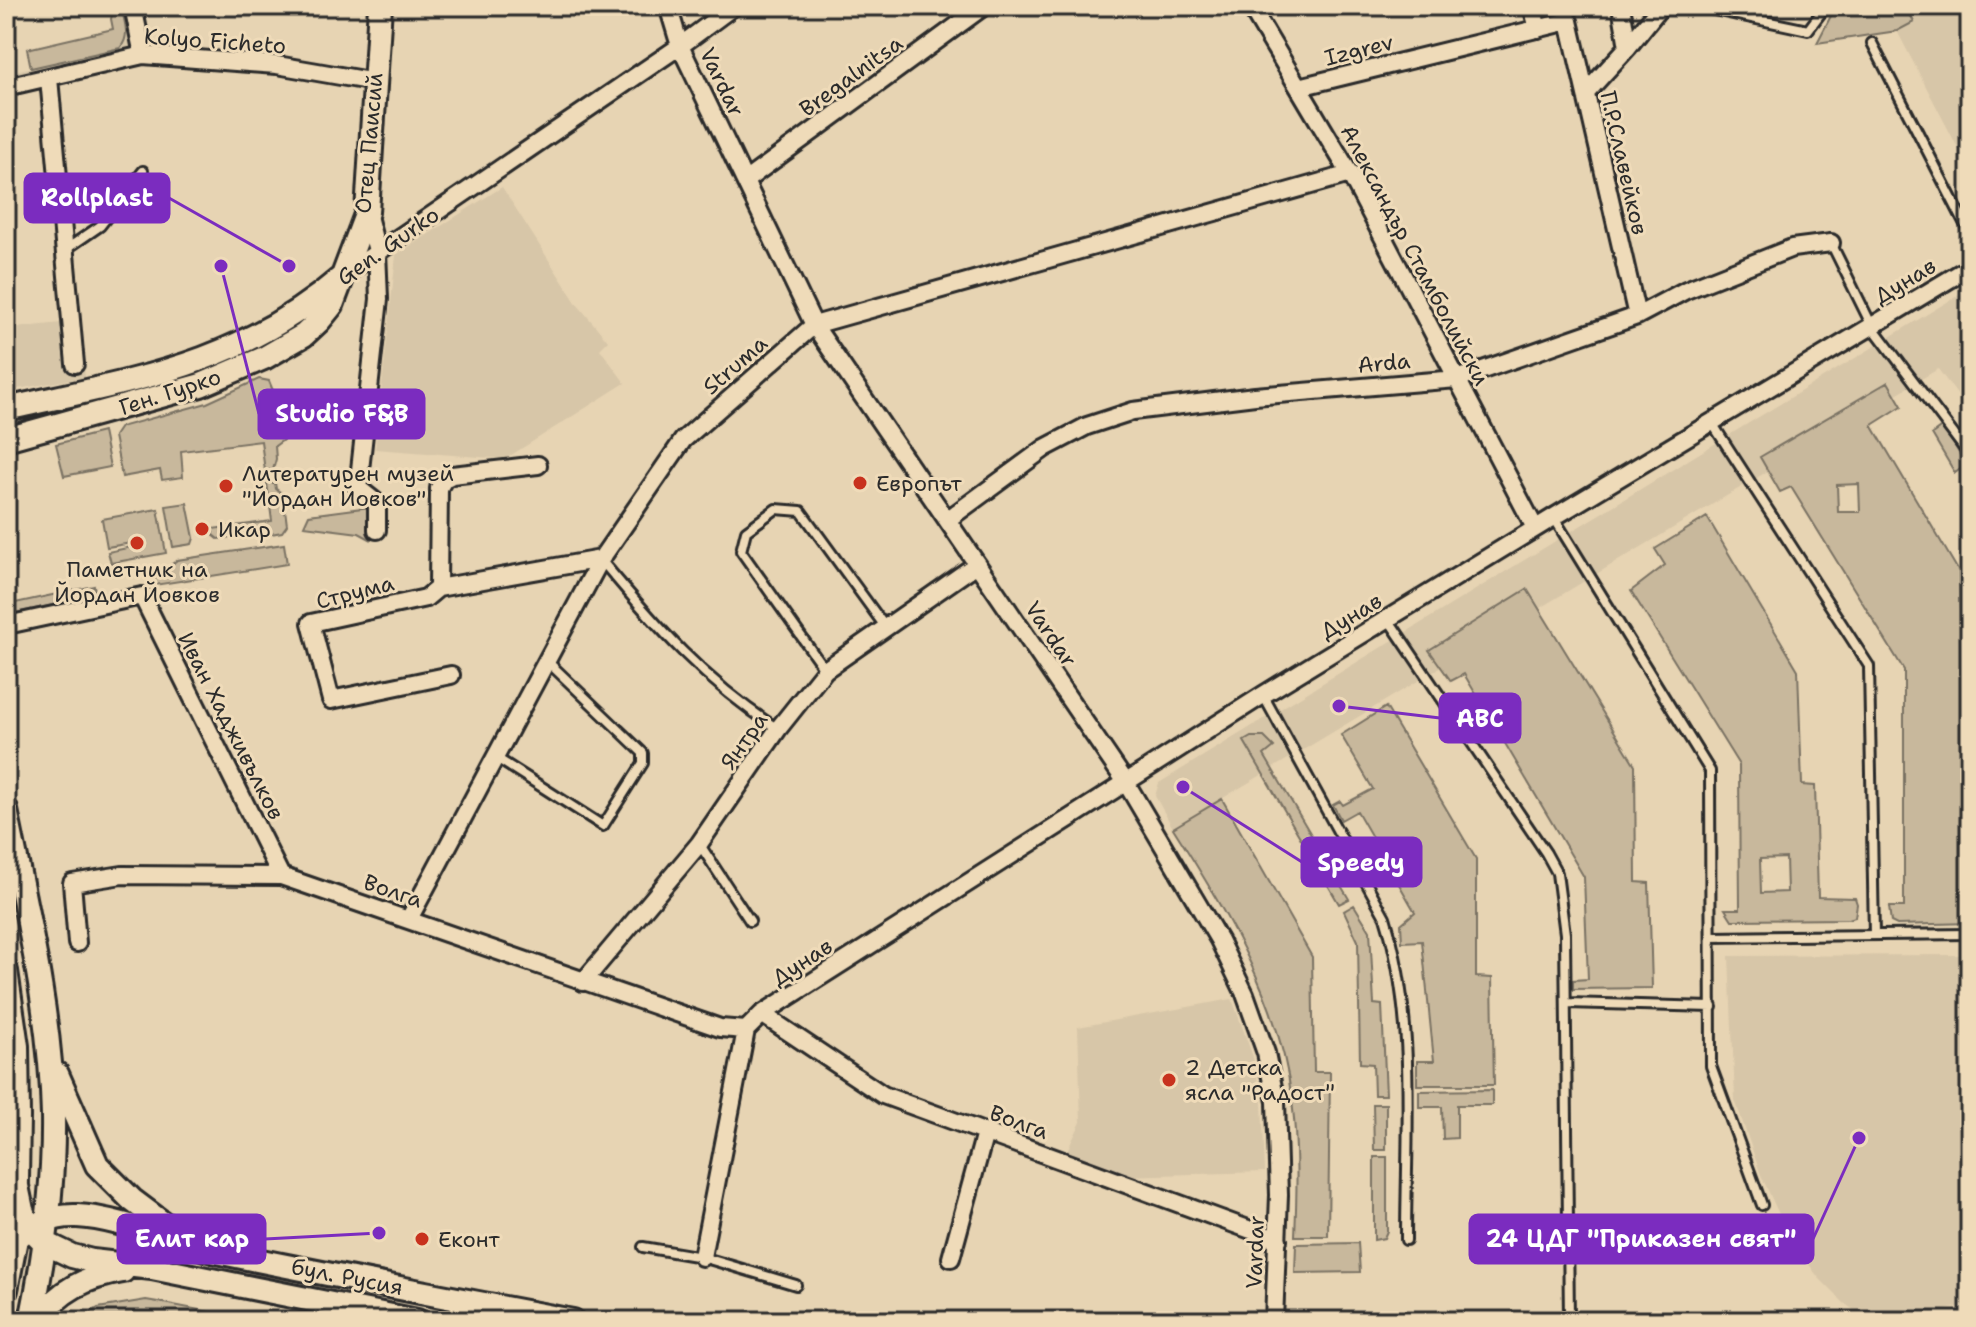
<svg xmlns="http://www.w3.org/2000/svg" width="1976" height="1327" viewBox="0 0 1976 1327" font-family="'Shantell Sans',sans-serif">
<style>
.built{fill:#d7c6a8}
.green{fill:#c8b89c;stroke:#7a7264;stroke-width:2;fill-rule:evenodd}
.lines{fill:none;stroke-linecap:round;stroke-linejoin:round}
.stream{stroke:#6f685c;stroke-width:6}
.lane-casing{stroke:#2b2b2b;stroke-width:14}
.street-casing{stroke:#2b2b2b;stroke-width:22}
.secondary-casing{stroke:#2b2b2b;stroke-width:28}
.lane{stroke:#efdbb9;stroke-width:8}
.street{stroke:#efdbb9;stroke-width:16}
.secondary{stroke:#efdbb9;stroke-width:22}
.poi-dot{fill:#c8321e;stroke:#efdbb9;stroke-width:3}
.labels{text-anchor:middle;dominant-baseline:central;stroke-width:6;stroke-linejoin:round;paint-order:stroke}
.street-label{font-size:22px;fill:#2b2b2b;stroke:#efdbb9}
.poi-label{font-size:22px;fill:#2b2b2b;stroke:#efdbb9;text-anchor:start}
.leader{fill:none;stroke:#7b2cbf;stroke-width:3}
.callout-dot{fill:#7b2cbf;stroke:#efdbb9;stroke-width:3}
.callout{fill:#7b2cbf;stroke:#7b2cbf;stroke-width:3}
.callout-label{font-size:24px;text-anchor:middle;font-weight:bold;fill:#fff}
</style>
<rect width="100%" height="100%" fill="#e7d4b3"/>
<filter id="ink" filterUnits="userSpaceOnUse"><feTurbulence type="fractalNoise" baseFrequency=".0125" numOctaves="2"/><feDisplacementMap in="SourceGraphic" scale="16" xChannelSelector="R" yChannelSelector="G"/><feConvolveMatrix kernelMatrix="1 2 1 2 8 2 1 2 1" color-interpolation-filters="sRGB"/></filter>
<g filter="url(#ink)">
<path class="built" d="M 121,6 L 136,6 L 144,64 L 6,95 L 6,73 L 120,48 L 127,33 Z
M 1906,6 L 1970,6 L 1970,152 L 1967,146 L 1959,150 L 1897,31 L 1914,22 Z
M 502,187 L 577,304 L 608,341 L 600,349 L 625,383 L 505,459 L 375,449 L 396,255 Z
M 1970,288 L 1970,412 L 1938,369 L 1173,828 L 1155,796 L 1159,783 Z
M 79,321 L 85,377 L 6,391 L 6,329 Z
M 1970,955 L 1970,1304 L 1899,1321 L 1869,1321 L 1844,1303 L 1818,1277 L 1789,1236 L 1761,1175 L 1735,1100 L 1729,956 Z
M 1232,999 L 1253,1057 L 1262,1103 L 1265,1172 L 1122,1176 L 1065,1155 L 1081,1122 L 1078,1027 Z"/>
<path class="green" d="M 114,6 L 121,6 C 124,21 131,36 120,48 L 31,68 L 27,49 L 113,29 L 111,19 Z
M 1836,6 L 1906,6 L 1914,22 L 1897,31 L 1817,43 Z
M 259,379 L 269,381 L 279,405 L 283,440 L 275,446 L 276,459 L 273,470 L 265,471 L 261,441 L 181,451 L 183,477 L 162,480 L 160,470 L 122,477 L 114,436 L 120,427 L 207,403 Z
M 1888,382 L 1902,406 L 1872,425 L 1959,572 L 1962,688 L 1970,688 L 1970,923 L 1897,925 L 1891,922 L 1889,907 L 1904,907 L 1904,670 L 1791,487 L 1780,492 L 1760,457 ZM 1859,484 L 1860,512 L 1838,512 L 1837,485 Z
M 1943,426 L 1966,465 L 1955,473 L 1932,434 Z
M 103,432 L 110,467 L 64,476 L 56,444 Z
M 267,483 L 275,483 L 276,489 L 283,494 L 287,525 L 282,532 L 242,539 L 237,536 L 218,539 L 213,535 L 212,529 L 272,521 Z
M 187,503 L 194,538 L 192,544 L 173,547 L 166,506 Z
M 370,507 L 370,539 L 359,533 L 304,526 L 309,515 Z
M 158,509 L 166,553 L 111,563 L 108,552 L 132,547 L 132,543 L 107,547 L 102,519 Z
M 1707,517 L 1798,670 L 1802,785 L 1815,786 L 1818,897 L 1855,898 L 1857,904 L 1855,917 L 1849,919 L 1732,920 L 1725,909 L 1740,909 L 1739,765 L 1631,591 L 1665,565 L 1655,549 ZM 1786,858 L 1787,892 L 1761,893 L 1760,859 Z
M 284,544 L 287,564 L 155,585 L 153,580 L 177,560 Z
M 94,586 L 96,596 L 6,615 L 6,605 Z
M 1527,589 L 1635,765 L 1636,882 L 1649,883 L 1652,988 L 1573,989 L 1573,980 L 1588,979 L 1584,877 L 1464,674 L 1451,681 L 1429,650 Z
M 1386,707 L 1476,859 L 1476,977 L 1492,978 L 1494,1085 L 1417,1085 L 1417,1061 L 1434,1061 L 1422,941 L 1402,942 L 1401,924 L 1415,912 L 1357,811 L 1341,820 L 1333,805 L 1340,801 L 1343,805 L 1373,789 L 1341,735 Z
M 1251,737 L 1264,737 L 1274,747 L 1264,755 L 1349,899 L 1339,904 L 1244,741 Z
M 1222,799 L 1312,957 L 1314,1072 L 1330,1072 L 1328,1236 L 1295,1236 C 1297,1191 1298,1146 1292,1101 C 1281,1002 1226,911 1173,828 Z
M 1354,905 L 1370,931 L 1374,1004 L 1382,1005 L 1386,1095 L 1374,1095 L 1373,1064 L 1360,1063 L 1358,941 L 1344,911 Z
M 1492,1090 L 1492,1105 L 1457,1105 L 1457,1138 L 1443,1139 L 1442,1107 L 1419,1107 L 1419,1091 Z
M 1373,1104 L 1386,1104 L 1386,1150 L 1374,1150 Z
M 1374,1157 L 1387,1157 L 1387,1231 L 1384,1238 L 1374,1240 Z
M 1358,1243 L 1360,1272 L 1295,1273 L 1296,1244 Z
M 146,1300 L 158,1302 L 256,1321 L 77,1321 L 98,1308 Z"/>
<g class="lines">
<path class="stream" d="M 6,1308 L 30,1313
M 49,1318 L 64,1321"/>
<defs>
<path id="lane" d="M 1695,6 L 1808,30 L 1826,6
M 1872,43 L 1970,234
M 1831,243 L 1872,326 L 1970,456
M 65,250 L 100,226 L 143,171
M 1712,423 L 1869,666 L 1874,935
M 1554,518 L 1710,771 L 1711,1066 L 1762,1205
M 601,560 C 656,626 705,682 778,729
M 1388,619 L 1546,853 L 1557,873 L 1565,934 L 1569,1320
M 825,670 L 741,551 L 746,531 L 776,509 L 801,511 L 886,628
M 1263,695 L 1385,917 C 1417,1020 1406,1134 1406,1240
M 495,757 L 603,826 L 643,763 L 643,753 L 547,661
M 700,845 L 750,921
M 1711,937 L 1970,934
M 1567,1003 L 1712,1007
M 643,1247 L 702,1257 L 796,1285"/>
<path id="street" d="M 133,6 L 143,55
M 668,6 L 680,46 L 814,325 L 1125,781 L 1219,940 L 1245,994 L 1266,1053 L 1276,1102 L 1279,1195 L 1274,1321
M 1250,6 L 1350,174 L 1535,528
M 1532,6 L 1538,29
M 1621,6 L 1628,47
M 49,78 L 75,364
M 6,87 L 143,55 L 277,65 L 375,82
M 1299,87 L 1569,21 L 1637,316
M 1586,93 L 1628,47 L 1661,6
M 745,181 L 984,6
M 367,212 L 377,251 L 379,299 L 358,488 L 377,503 L 377,530
M 344,275 L 680,46 L 734,6
M 947,520 L 1045,448 L 1087,426 L 1133,411 L 1255,396 L 1457,379 L 1637,316 L 1686,290 L 1792,248 L 1831,243
M 438,588 L 439,488 L 444,479 L 452,475 L 538,465
M 7,625 L 142,596 L 281,876
M 451,675 L 331,700 L 311,623 L 426,598 L 438,588 L 601,559
M 409,919 L 601,559 L 683,440 L 814,325 L 1350,174
M 77,943 L 72,883 L 122,875 L 281,876 L 720,1028 L 746,1030
M 583,982 L 699,844 L 778,729 L 825,670 L 977,564
M 762,1014 L 883,1095 L 1278,1240
M 702,1257 L 746,1030 L 762,1014 L 1263,695 L 1554,517 L 1970,267
M 951,1258 L 985,1133"/>
<path id="secondary" d="M 6,409 C 133,380 239,366 342,277
M 6,439 L 201,385 L 264,358 L 304,335 L 319,321 L 332,305 L 367,212 L 380,6
M 6,810 C 26,910 51,1013 53,1116 C 54,1185 45,1253 31,1321
M 6,971 L 17,1046 L 18,1117 L 16,1239 L 6,1290
M 57,1074 L 97,1165 L 132,1200 L 180,1236
M 17,1186 L 22,1210 L 29,1227 L 45,1243 L 72,1256 L 92,1261 L 152,1268 L 417,1321
M 16,1239 C 32,1224 54,1215 77,1216 C 119,1218 170,1241 213,1251 C 332,1276 453,1298 573,1321
M 37,1321 C 59,1290 86,1277 123,1271"/>
</defs>
<use href="#lane" class="lane-casing"/>
<use href="#street" class="street-casing"/>
<use href="#secondary" class="secondary-casing"/>
<use href="#lane" class="lane"/>
<use href="#street" class="street"/>
<use href="#secondary" class="secondary"/>
</g>
</g>
<g class="poi-dot">
<circle cx="860" cy="483" r="8"/>
<circle cx="226" cy="486" r="8"/>
<circle cx="202" cy="529" r="8"/>
<circle cx="137" cy="543" r="8"/>
<circle cx="1169" cy="1080" r="8"/>
<circle cx="422" cy="1239" r="8"/>
</g>
<g class="labels">
<g class="street-label">
<text transform="translate(215 41) rotate(4)">Kolyo Ficheto</text>
<text transform="translate(1359 50) rotate(-14)">Izgrev</text>
<text transform="translate(851 76) rotate(-36)">Bregalnitsa</text>
<text transform="translate(722 82) rotate(64)">Vardar</text>
<text transform="translate(369 143) rotate(-85)">Отец Паисий</text>
<text transform="translate(1624 163) rotate(77)">П.Р.Славейков</text>
<text transform="translate(388 246) rotate(-35)">Gen. Gurko</text>
<text transform="translate(1415 255) rotate(62)">Александър Стамболийски</text>
<text transform="translate(1905 281) rotate(-31)">Дунав</text>
<text transform="translate(1384 363) rotate(-5)">Arda</text>
<text transform="translate(735 365) rotate(-41)">Struma</text>
<text transform="translate(170 392) rotate(-18)">Ген. Гурко</text>
<text transform="translate(355 592) rotate(-14)">Струма</text>
<text transform="translate(1351 616) rotate(-31)">Дунав</text>
<text transform="translate(1051 634) rotate(56)">Vardar</text>
<text transform="translate(231 726) rotate(63)">Иван Хадживълков</text>
<text transform="translate(744 741) rotate(-55)">Янтра</text>
<text transform="translate(393 891) rotate(19)">Волга</text>
<text transform="translate(802 962) rotate(-33)">Дунав</text>
<text transform="translate(1019 1122) rotate(20)">Волга</text>
<text transform="translate(1255 1252) rotate(-88)">Vardar</text>
<text transform="translate(347 1277) rotate(11)">бул. Русия</text>
</g>
<g class="poi-label">
<text x="242" y="473">Литературен музей<tspan x="242" dy="25">"Йордан Йовков"</tspan></text>
<text x="876" y="483">Европът</text>
<text x="218" y="529">Икар</text>
<text x="137" y="569" text-anchor="middle">Паметник на<tspan x="137" dy="25">Йордан Йовков</tspan></text>
<text x="1185" y="1067">2 Детска<tspan x="1185" dy="25">ясла "Радост"</tspan></text>
<text x="438" y="1239">Еконт</text>
</g>
</g>
<path class="leader" d="M289 266L169 198M221 266L259 414M1339 706L1440 718M1183 787L1302 862M379 1233L265 1239M1859 1138L1813 1239"/>
<g class="callout-dot">
<circle cx="289" cy="266" r="8"/>
<circle cx="221" cy="266" r="8"/>
<circle cx="1339" cy="706" r="8"/>
<circle cx="1183" cy="787" r="8"/>
<circle cx="379" cy="1233" r="8"/>
<circle cx="1859" cy="1138" r="8"/>
</g>
<g class="callout">
<rect x="25" y="174" width="144" height="48" rx="8"/>
<rect x="259" y="390" width="165" height="48" rx="8"/>
<rect x="1440" y="694" width="80" height="48" rx="8"/>
<rect x="1302" y="838" width="119" height="48" rx="8"/>
<rect x="118" y="1215" width="147" height="48" rx="8"/>
<rect x="1470" y="1215" width="343" height="48" rx="8"/>
</g>
<g class="callout-label">
<text x="97" y="206">Rollplast</text>
<text x="342" y="422">Studio F&amp;B</text>
<text x="1480" y="727">ABC</text>
<text x="1361" y="871">Speedy</text>
<text x="192" y="1247">Елит кар</text>
<text x="1641" y="1247">24 ЦДГ "Приказен свят"</text>
</g>
<rect width="1976" height="1327" fill="none" stroke="#efdbb9" stroke-width="32"/>
<rect x="16" y="16" width="1944" height="1295" fill="none" stroke="#2b2b2b" stroke-width="3" filter="url(#ink)"/>
</svg>
